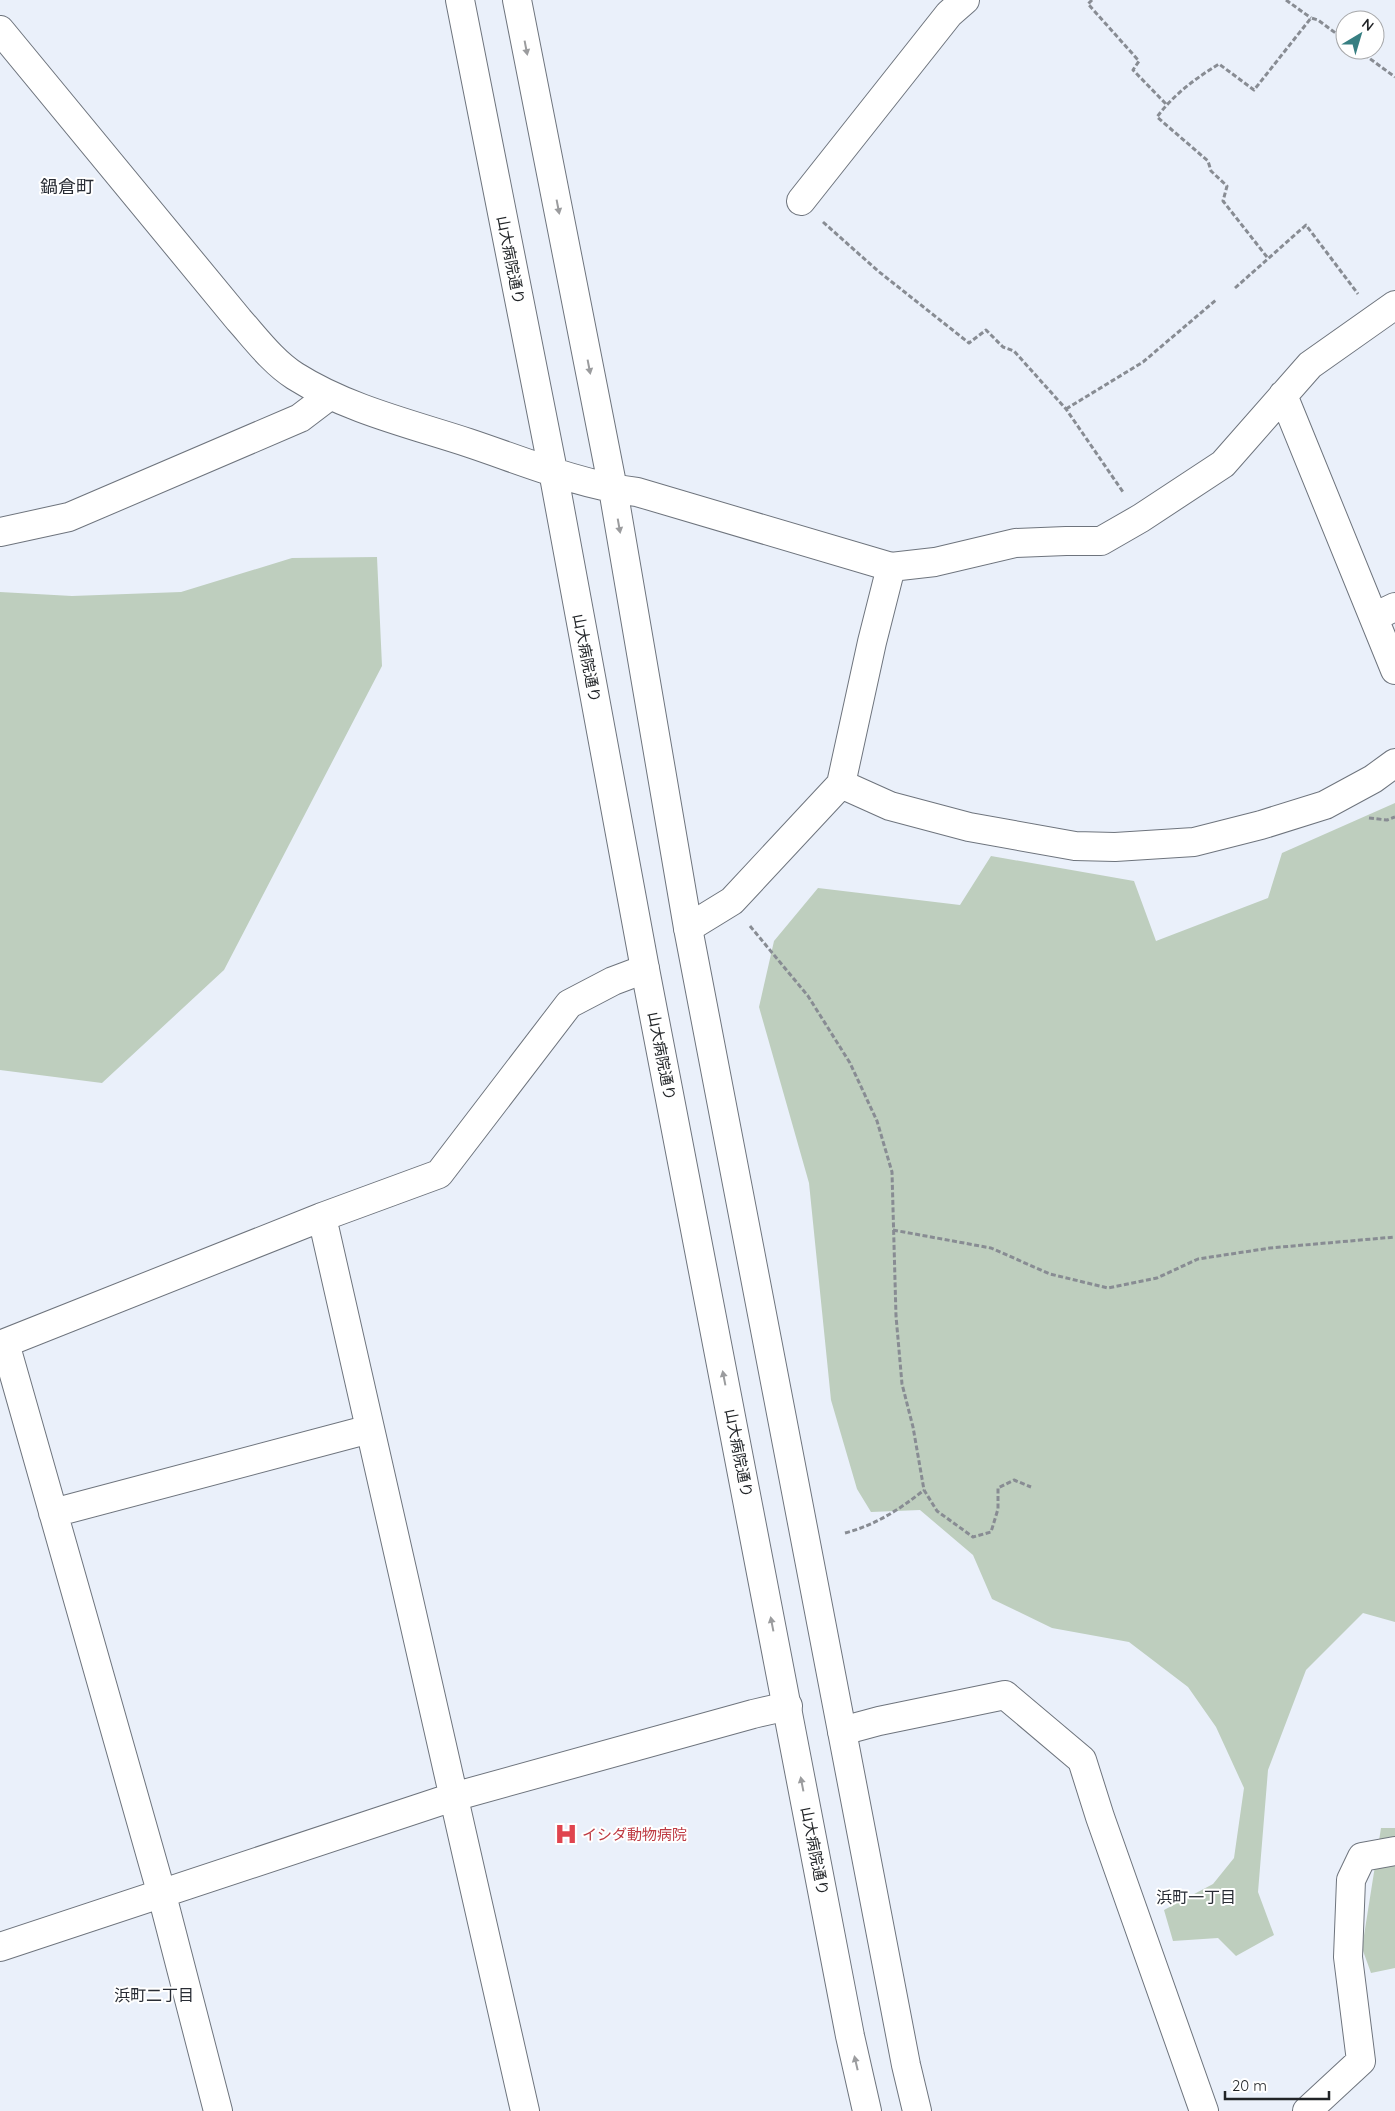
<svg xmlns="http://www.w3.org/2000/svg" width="1395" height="2111" viewBox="0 0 1395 2111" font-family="Quicksand,'Noto Sans JP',sans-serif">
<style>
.green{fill:#becebe}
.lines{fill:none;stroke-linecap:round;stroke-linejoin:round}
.minor-casing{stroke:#6e747d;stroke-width:30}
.tertiary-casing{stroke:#6e747d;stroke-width:30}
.path{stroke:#888c93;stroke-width:3;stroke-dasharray:5 2.5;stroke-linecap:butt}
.minor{stroke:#fff;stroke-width:28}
.tertiary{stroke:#fff;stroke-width:28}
.oneway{fill:#9b9c9e}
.labels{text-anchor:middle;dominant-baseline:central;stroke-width:4;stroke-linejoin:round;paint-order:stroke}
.street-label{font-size:15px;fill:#212427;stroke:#fff}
.health-label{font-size:15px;fill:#be3a42;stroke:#fff;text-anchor:start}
.neighbourhood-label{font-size:16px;fill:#292d35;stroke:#fff}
.quarter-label{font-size:18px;fill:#292d35;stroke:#fff}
</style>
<rect width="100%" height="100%" fill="#eaf0fa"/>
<path class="green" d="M 377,557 L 382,666 L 224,970 L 102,1083 L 0,1070 L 0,592 L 72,596 L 181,592 L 292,558 Z
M 1395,803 L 1395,1622 L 1363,1613 L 1306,1670 L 1268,1770 L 1258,1892 L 1274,1935 L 1236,1956 L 1218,1938 L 1173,1941 L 1164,1910 L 1213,1884 L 1234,1858 L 1244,1788 L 1216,1727 L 1188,1687 L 1129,1642 L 1052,1628 L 992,1599 L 973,1555 L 920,1510 L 871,1512 L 857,1489 L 831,1400 L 809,1183 L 759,1007 L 774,941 L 818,888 L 960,905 L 991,856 L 1134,881 L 1156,941 L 1268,898 L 1282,853 Z
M 1381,1828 L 1395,1828 L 1395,1968 L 1371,1973 L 1362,1948 Z"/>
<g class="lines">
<defs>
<path id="minor" d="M 801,201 L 949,14 L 965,0
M 1395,305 L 1310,365 L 1223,464 L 1141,518 L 1101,541 L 1066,541 L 1015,543 L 935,562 L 891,567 L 872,642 L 841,784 L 890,806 L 969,827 L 1075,846 L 1115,847 L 1194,842 L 1261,825 L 1325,805 L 1373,779 L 1395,763
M 1283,395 L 1395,670
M 0,532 L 69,517 L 300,418 L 329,396
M 1374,617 L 1395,607
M 688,928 L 732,901 L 841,784
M 322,1217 L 525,2111
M 5,1343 L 162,1895 L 218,2111
M 0,1345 L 322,1217 L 439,1174 L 569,1004 L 613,981 L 645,969
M 53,1513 L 370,1429
M 842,1731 L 879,1721 L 1005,1695 L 1082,1760 L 1100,1817 L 1204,2111
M 0,1947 L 453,1797 L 753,1714 L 788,1706
M 1307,2111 L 1361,2061 L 1348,1957 L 1351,1880 L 1362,1857 L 1395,1851"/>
<path id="tertiary" d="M 460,0 L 553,471 L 645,969 L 850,2036 L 867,2111
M 517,0 L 613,489 L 688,928 L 906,2065 L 917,2111
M 0,30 L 239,320 C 256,339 273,362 295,376 C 347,409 411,424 469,443 C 523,461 580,485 637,492 L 891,567"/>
</defs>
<use href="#minor" class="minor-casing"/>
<use href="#tertiary" class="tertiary-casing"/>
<path class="path" d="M 1092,0 L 1088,4 L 1139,61 L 1133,70 L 1166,104
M 1286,0 L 1311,18
M 1358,50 L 1395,77
M 823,222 L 878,271 L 969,343 L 986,330 L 1003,347 L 1014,351 L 1066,409 L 1123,492
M 1267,257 L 1223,201 L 1227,186 L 1211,171 L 1208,161 L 1157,117 C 1173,95 1196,78 1219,64 L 1254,90 L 1311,18 L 1318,20 L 1345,40
M 1235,288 L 1306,225 L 1358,294
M 1066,409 L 1143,362 L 1216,300
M 1369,818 L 1387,820 L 1395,817
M 750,926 L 808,996 L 850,1063 L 877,1121 L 892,1172 L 896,1316 L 902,1384 L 913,1427 L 924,1490 L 937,1511 L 973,1537 L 991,1532 L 998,1509 L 998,1488 L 1014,1480 L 1031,1487
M 893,1230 L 991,1248 L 1050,1274 L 1108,1288 L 1157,1278 L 1198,1259 L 1270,1248 L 1395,1237
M 845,1533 C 875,1525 899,1510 924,1490"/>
<use href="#minor" class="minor"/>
<use href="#tertiary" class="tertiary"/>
</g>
<defs><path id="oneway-solid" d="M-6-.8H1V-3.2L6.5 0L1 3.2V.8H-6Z" transform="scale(1.25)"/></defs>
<g class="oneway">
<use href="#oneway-solid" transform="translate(526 48) rotate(79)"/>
<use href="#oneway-solid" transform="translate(558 207) rotate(79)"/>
<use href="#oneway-solid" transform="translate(589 367) rotate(79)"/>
<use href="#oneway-solid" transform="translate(619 526) rotate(80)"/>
<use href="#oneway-solid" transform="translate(724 1378) rotate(-101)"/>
<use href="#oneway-solid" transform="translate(772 1624) rotate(-101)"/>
<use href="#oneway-solid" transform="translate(802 1784) rotate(-101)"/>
<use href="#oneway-solid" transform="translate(856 2063) rotate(-103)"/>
</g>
<defs>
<symbol id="hospital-bare" viewBox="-9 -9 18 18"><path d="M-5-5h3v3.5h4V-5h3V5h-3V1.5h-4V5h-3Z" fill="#e0444e" stroke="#fff" stroke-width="2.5" paint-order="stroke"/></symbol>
</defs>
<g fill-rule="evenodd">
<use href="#hospital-bare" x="550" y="1818" width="32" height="32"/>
</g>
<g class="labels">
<g class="street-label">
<text transform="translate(511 260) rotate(79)">山大病院通り</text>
<text transform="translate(587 658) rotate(79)">山大病院通り</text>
<text transform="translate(662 1056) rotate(79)">山大病院通り</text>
<text transform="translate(739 1453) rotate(79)">山大病院通り</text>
<text transform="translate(815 1851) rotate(79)">山大病院通り</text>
</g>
<g class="health-label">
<text x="582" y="1834">イシダ動物病院</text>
</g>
<g class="neighbourhood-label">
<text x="1196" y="1897">浜町一丁目</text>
<text x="154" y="1995">浜町二丁目</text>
</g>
<g class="quarter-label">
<text x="67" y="186">鍋倉町</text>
</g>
</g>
<g transform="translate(1360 35) rotate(38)"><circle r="24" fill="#ffffff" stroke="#a6a7a9"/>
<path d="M0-4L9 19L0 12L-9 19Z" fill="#377f82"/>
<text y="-8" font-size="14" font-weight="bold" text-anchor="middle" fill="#212427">N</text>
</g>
<path d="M1225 2091v8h104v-8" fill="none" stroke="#212427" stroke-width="2.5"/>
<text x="1232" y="2091" font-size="15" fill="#212427" stroke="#ffffff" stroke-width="4" paint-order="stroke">20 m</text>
</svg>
